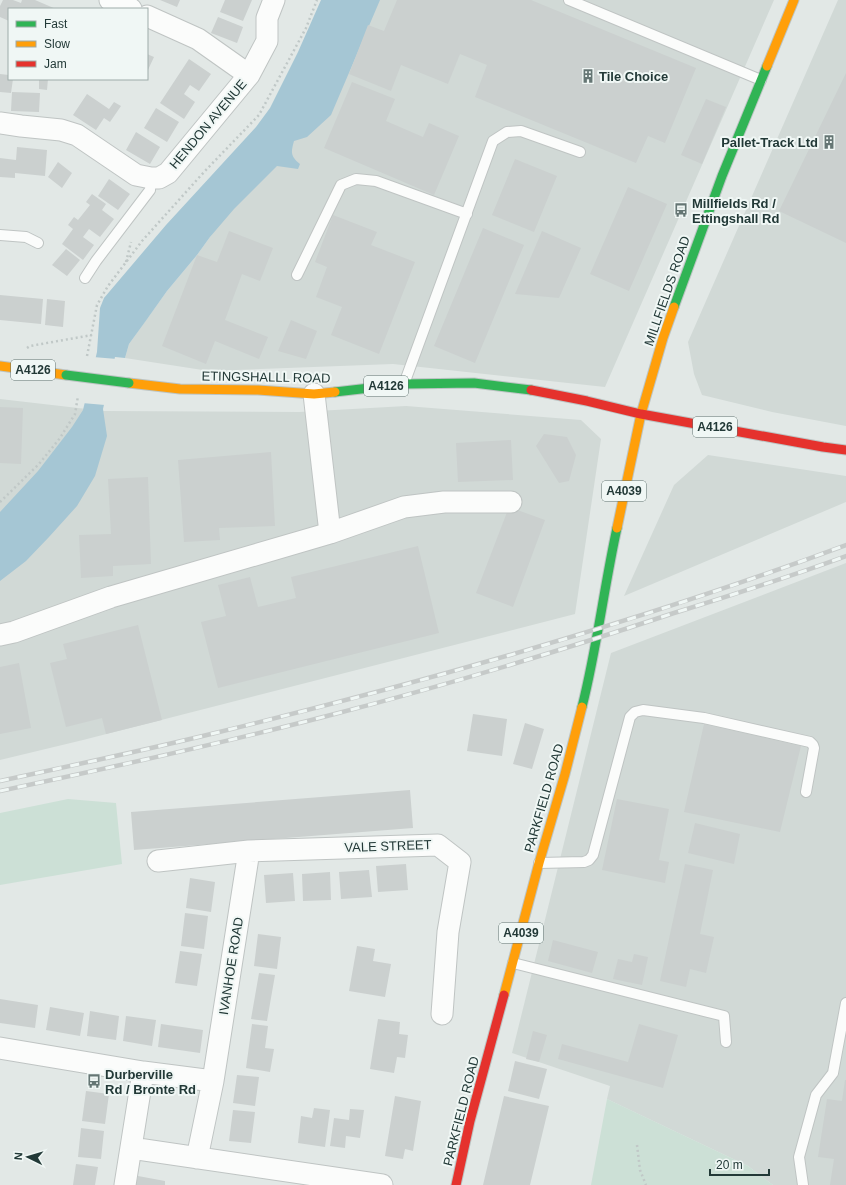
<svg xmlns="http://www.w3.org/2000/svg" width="846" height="1185" viewBox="0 0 846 1185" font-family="Arial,sans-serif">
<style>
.built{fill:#d1d9d6}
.green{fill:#cce0d6}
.water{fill:#a5c6d4}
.pier{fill:#e2e8e6}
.building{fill:#cbd0cf}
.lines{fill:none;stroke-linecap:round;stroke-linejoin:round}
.lane-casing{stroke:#bfc4c3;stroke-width:12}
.street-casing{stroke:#bfc4c3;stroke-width:23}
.fast-casing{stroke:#bcc4c3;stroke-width:11}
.slow-casing{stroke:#bcc4c3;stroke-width:11}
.jam-casing{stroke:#bcc4c3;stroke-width:11}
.path{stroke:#c0c8c7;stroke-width:2.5;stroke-dasharray:2 3;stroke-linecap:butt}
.lane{stroke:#fbfcfb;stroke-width:10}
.street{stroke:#fbfcfb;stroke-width:21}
.fast{stroke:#30b455;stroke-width:9}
.slow{stroke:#ff9f0a;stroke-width:9}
.jam{stroke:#e5322d;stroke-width:9}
.rail-casing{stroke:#c6cac9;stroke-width:4.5}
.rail{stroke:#f0f7f5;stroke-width:3;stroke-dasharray:9;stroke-linecap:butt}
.fast-bridge-casing{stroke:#bcc4c3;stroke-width:11;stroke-linecap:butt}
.fast-bridge{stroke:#30b455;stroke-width:9}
.labels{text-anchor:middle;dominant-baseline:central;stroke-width:4;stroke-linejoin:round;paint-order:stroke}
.shield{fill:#f0f7f5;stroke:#607270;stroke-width:1}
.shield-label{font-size:12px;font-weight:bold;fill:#223937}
.poi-label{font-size:13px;font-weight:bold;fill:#223937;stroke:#f0f7f5;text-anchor:start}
.street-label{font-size:13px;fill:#223937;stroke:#f0f7f5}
</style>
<rect width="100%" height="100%" fill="#e2e8e6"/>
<path class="built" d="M 365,0 L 774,0 L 605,387 L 393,364 L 209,371 L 125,358 L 129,344 L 167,291 L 197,255 L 210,237 Z
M 838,0 L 846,0 L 846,426 L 772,412 L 702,395 L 694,374 L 688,342 Z
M 0,399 L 104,411 L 299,412 L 406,406 L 581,420 L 601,439 L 575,614 L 83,740 L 0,760 Z
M 708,455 L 846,476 L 846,502 L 624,596 L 674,485 Z
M 846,563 L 846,1185 L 773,1185 L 748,1166 L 607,1099 L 610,1086 L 512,1053 L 611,653 Z"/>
<path class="green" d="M 68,799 L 116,803 L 122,864 L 0,885 L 0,813 Z
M 607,1099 L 748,1166 L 773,1185 L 591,1185 Z"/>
<path class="water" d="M 321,0 L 380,0 L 331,115 L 307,137 L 294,141 C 291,152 290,156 300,164 L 298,169 L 277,166 L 234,209 L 210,237 L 197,255 L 167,291 L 145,322 L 129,344 L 125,358 L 115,357 L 103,409 L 107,436 L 95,476 L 77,506 L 49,537 L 26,561 L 0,581 L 0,512 L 38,471 L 72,427 L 83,410 L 97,352 L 100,308 L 104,298 L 166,225 L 256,127 L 270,108 L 298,52 Z"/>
<path class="pier" d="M 93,357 L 117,359 L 105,405 L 82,403 Z"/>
<path class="building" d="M 3,0 L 13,0 L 21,3 L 22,0 L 35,0 L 56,9 L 9,9 L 9,21 L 0,17 L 0,6 Z
M 160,0 L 180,0 L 177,7 Z
M 225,0 L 252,0 L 243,21 L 220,12 Z
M 397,0 L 531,0 L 696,68 L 665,143 L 648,136 L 636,163 L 475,97 L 487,65 L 460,54 L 448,84 L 401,65 L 391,91 L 349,74 L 368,25 L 384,31 Z
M 218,17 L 243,27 L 237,43 L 211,33 Z
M 147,54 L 154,57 L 147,72 Z
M 189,59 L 211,74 L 199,91 L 190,85 L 184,94 L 195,102 L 184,119 L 160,103 Z
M 846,73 L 846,243 L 779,211 Z
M 0,74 L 9,75 L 9,79 L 13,79 L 11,93 L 0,92 Z
M 39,79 L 48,79 L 47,90 L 39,89 Z
M 352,82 L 395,99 L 386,121 L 423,137 L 429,123 L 459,136 L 434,195 L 324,148 Z
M 12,92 L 40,93 L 39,112 L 11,111 Z
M 87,94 L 109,109 L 114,102 L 121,106 L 110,122 L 104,118 L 96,130 L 73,115 Z
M 706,99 L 726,107 L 702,164 L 681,155 Z
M 156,108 L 179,122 L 167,142 L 144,128 Z
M 136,132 L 160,147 L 150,164 L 126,150 Z
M 17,147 L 47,150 L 45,176 L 15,173 L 15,178 L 0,177 L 0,158 L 16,160 Z
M 515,159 L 557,176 L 534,232 L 492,215 Z
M 58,162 L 72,173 L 62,188 L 48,177 Z
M 109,179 L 130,194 L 118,210 L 98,196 Z
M 628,187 L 667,204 L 629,291 L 590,274 Z
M 92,194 L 106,204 L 102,210 L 114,219 L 100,237 L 89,229 L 83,237 L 94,245 L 83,260 L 62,244 L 73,229 L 68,225 L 74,217 L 78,220 L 90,205 L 86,202 Z
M 333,215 L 377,232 L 371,245 L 415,262 L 379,354 L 331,335 L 342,307 L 316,297 L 327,267 L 315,262 Z
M 483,228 L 524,245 L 475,363 L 434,346 Z
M 229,231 L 273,248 L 260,281 L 242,274 L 225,320 L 268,337 L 259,359 L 215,341 L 206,364 L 162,346 L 197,255 L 217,262 Z
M 542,231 L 581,248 L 559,298 L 515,294 Z
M 66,249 L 80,260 L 67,276 L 52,265 Z
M 0,295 L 43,299 L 41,324 L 0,320 Z
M 47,299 L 65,301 L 63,327 L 45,325 Z
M 291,320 L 317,331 L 306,359 L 278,351 Z
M 0,407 L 23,408 L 21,464 L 0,463 Z
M 544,434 L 567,437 L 576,455 L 569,481 L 559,483 L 536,446 Z
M 511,440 L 513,480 L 458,482 L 456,443 Z
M 271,452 L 275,526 L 219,528 L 220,540 L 184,542 L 178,460 Z
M 148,477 L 151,564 L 113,566 L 113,576 L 81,578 L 79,535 L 111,534 L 108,479 Z
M 509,507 L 545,520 L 513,607 L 476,593 Z
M 418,546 L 439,633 L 218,688 L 201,622 L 226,616 L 218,585 L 250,577 L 258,607 L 296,598 L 291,577 Z
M 138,625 L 162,720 L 106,734 L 102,718 L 66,727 L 50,663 L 67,659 L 63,644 Z
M 19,663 L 31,728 L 0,734 L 0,667 Z
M 473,714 L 507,719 L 502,756 L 467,751 Z
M 525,723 L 544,729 L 532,769 L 513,764 Z
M 704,724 L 801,746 L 780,832 L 684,812 Z
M 410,790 L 413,828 L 134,850 L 131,812 Z
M 617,799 L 669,809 L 659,860 L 669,862 L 665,883 L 602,870 Z
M 695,823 L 740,834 L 734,864 L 688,853 Z
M 406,864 L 408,890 L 378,892 L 376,866 Z
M 685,864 L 713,870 L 700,934 L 714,937 L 706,973 L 690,969 L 686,987 L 660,981 Z
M 369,870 L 372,897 L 341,899 L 339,872 Z
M 330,872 L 331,900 L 303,901 L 302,874 Z
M 293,873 L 295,901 L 266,903 L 264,875 Z
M 190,878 L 215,882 L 211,912 L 186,908 Z
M 185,913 L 208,916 L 204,949 L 181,946 Z
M 258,934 L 281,937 L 277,969 L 254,966 Z
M 553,940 L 598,952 L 592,973 L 548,961 Z
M 357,946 L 375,949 L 373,961 L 391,964 L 385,997 L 349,991 Z
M 180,951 L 202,954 L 197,986 L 175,983 Z
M 634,954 L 648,957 L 642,985 L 613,979 L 618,959 L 632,962 Z
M 259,973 L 275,975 L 267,1021 L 251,1019 Z
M 0,999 L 38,1005 L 35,1028 L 0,1023 Z
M 50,1007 L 84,1013 L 80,1036 L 46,1030 Z
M 90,1011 L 119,1016 L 116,1040 L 87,1036 Z
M 126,1016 L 156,1020 L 152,1046 L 123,1041 Z
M 378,1019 L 400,1022 L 399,1034 L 408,1035 L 405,1058 L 397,1057 L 394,1073 L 370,1069 Z
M 161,1024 L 203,1030 L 200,1053 L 158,1047 Z
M 252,1024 L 268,1026 L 265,1048 L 274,1049 L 270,1072 L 246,1068 Z
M 639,1024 L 678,1035 L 663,1088 L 558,1059 L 562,1044 L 628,1062 Z
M 533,1031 L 547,1035 L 539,1062 L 526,1059 Z
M 515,1061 L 547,1069 L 539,1099 L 508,1091 Z
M 237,1075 L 259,1077 L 255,1106 L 233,1103 Z
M 845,1080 L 846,1080 L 846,1185 L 830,1185 L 834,1159 L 818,1157 L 827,1099 L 842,1101 Z
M 86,1091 L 109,1094 L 105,1124 L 82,1121 Z
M 395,1096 L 421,1101 L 413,1151 L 405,1149 L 403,1159 L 385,1156 Z
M 504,1096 L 549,1106 L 530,1185 L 483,1185 Z
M 314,1108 L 330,1110 L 325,1147 L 298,1143 L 301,1116 L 312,1118 Z
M 350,1109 L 364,1110 L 360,1138 L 346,1136 L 345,1148 L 330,1146 L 334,1118 L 349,1120 Z
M 233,1110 L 255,1112 L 251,1143 L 229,1141 Z
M 81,1128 L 104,1131 L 101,1159 L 78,1157 Z
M 76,1164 L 98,1167 L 95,1185 L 73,1185 Z
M 138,1176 L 165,1181 L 165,1185 L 136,1185 Z"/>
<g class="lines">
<defs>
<path id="lane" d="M 569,0 L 761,80
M 0,235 L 26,237 L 38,243
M 297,275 L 341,185 L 356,179 L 376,181 L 467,214
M 85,278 L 96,261 L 150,190 L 151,178
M 404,384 L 493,141 L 507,132 L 521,131 L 580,152
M 539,863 L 584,862 L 589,860 L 593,855 L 630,717 L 635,712 L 643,710 L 704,718 L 810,742 L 813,745 L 814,748 L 806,792
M 513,963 L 724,1016 L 726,1042
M 803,1185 L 799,1157 L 816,1095 L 833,1073 L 846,1003"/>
<path id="street" d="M 110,0 L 131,9
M 147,16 L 198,39 L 249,75
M 0,123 L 21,126 L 61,130 L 77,135 L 136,175 L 151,178 L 159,178 L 168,173 L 249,75 L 267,41 L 267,18 L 274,0
M 314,394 L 330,533
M 0,635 L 14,632 L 111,597 L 330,533 L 404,507 L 444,502 L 511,502
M 158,861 L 249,851 L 438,845 L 460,862 L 448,932 L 442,1014
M 0,1048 L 143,1072 L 213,1081
M 131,1148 L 382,1185
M 197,1158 L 213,1081 L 249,851
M 125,1185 L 143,1072"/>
<path id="fast" d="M 674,307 L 722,176 L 767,66
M 335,392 L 404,384 L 474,383 L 531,390
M 582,707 C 597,648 604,587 617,528"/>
<path id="slow" d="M 767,66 L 794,0
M 0,366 L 66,375
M 129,383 L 180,389 L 258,390 L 314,394 L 335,392
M 617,528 L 641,414 L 663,338 L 674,307
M 504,995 L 539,863 L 565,774 L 582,707"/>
<path id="jam" d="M 531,390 L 587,401 L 641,414 L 823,447 L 846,450
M 456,1185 L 470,1121 L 504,995"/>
</defs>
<use href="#lane" class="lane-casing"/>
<use href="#street" class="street-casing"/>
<use href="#fast" class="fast-casing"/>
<use href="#slow" class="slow-casing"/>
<use href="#jam" class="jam-casing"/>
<path class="path" d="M 126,262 L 131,242
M 27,348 L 30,346 L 92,335
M 87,356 L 97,305 L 108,286 L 142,241 L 204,172 L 259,115 L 306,28 L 317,0
M 0,502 L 39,464 L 60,438 L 75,414 L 78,396
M 637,1145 L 640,1170 L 646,1185"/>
<use href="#lane" class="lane"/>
<use href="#street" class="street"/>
<use href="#fast" class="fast"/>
<use href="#slow" class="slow"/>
<use href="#jam" class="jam"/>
<defs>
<path id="rail" d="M 0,781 C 70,766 141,751 211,734 C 426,682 639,622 846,545
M 0,791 C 109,768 219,744 327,716 C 444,686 560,651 674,613 C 732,595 789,577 846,556"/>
</defs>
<use href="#rail" class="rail-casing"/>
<use href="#rail" class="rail"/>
<defs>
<path id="fast-bridge" d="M 66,375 L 129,383"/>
</defs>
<use href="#fast-bridge" class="fast-bridge-casing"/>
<use href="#fast-bridge" class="fast-bridge"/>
</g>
<defs>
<symbol id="building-bare" viewBox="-9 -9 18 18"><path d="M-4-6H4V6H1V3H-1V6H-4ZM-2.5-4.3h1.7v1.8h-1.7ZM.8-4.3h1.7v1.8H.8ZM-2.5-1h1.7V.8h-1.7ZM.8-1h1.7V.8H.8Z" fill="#657674" stroke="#f0f7f5" stroke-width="2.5" paint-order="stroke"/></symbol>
<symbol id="bus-bare" viewBox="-9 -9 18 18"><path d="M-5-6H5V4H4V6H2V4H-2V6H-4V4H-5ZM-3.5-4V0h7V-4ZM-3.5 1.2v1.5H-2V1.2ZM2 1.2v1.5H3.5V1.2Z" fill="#657674" stroke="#f0f7f5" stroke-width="2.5" paint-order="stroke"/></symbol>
</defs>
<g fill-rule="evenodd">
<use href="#building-bare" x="578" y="66" width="20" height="20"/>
<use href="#building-bare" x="819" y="132" width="20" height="20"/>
<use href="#bus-bare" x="671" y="200" width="20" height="20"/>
<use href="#bus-bare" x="84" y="1071" width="20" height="20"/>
</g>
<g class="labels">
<g class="shield">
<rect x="11" y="360" width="44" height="20" rx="3"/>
<rect x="364" y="376" width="44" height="20" rx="3"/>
<rect x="693" y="417" width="44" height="20" rx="3"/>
<rect x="602" y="481" width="44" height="20" rx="3"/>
<rect x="499" y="923" width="44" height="20" rx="3"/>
</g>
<g class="shield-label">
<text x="33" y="370">A4126</text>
<text x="386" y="386">A4126</text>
<text x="715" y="427">A4126</text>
<text x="624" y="491">A4039</text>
<text x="521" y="933">A4039</text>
</g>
<g class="poi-label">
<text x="599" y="76">Tile Choice</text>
<text x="818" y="142" text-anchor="end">Pallet-Track Ltd</text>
<text x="692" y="203">Millfields Rd /<tspan x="692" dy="15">Ettingshall Rd</tspan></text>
<text x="105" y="1074">Durberville<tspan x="105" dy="15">Rd / Bronte Rd</tspan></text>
</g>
<g class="street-label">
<text transform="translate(208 124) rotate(-50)">HENDON AVENUE</text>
<text transform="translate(667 291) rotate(-71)">MILLFIELDS ROAD</text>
<text transform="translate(266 377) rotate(1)">ETINGSHALLL ROAD</text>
<text transform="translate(544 798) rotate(-74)">PARKFIELD ROAD</text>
<text transform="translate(388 846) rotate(-2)">VALE STREET</text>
<text transform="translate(231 966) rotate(-81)">IVANHOE ROAD</text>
<text transform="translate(461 1111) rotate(-76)">PARKFIELD ROAD</text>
</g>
</g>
<rect x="8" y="8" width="140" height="72" fill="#f0f7f5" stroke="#9eaba9"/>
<rect x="16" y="21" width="20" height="6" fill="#30b455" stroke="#9eaba9"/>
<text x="44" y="28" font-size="12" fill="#223937">Fast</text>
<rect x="16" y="41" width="20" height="6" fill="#ff9f0a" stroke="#9eaba9"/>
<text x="44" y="48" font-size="12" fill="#223937">Slow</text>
<rect x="16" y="61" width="20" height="6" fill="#e5322d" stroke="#9eaba9"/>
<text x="44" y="68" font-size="12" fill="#223937">Jam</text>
<g transform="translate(28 1157) rotate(275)" stroke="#f0f7f5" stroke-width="3" paint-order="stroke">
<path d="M0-3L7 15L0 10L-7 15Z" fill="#223937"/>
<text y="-6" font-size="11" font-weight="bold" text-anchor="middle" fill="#223937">N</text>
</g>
<path d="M710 1169v6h59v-6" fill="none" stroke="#223937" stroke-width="2"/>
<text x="716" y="1169" font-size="12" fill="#223937" stroke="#f0f7f5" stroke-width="3" paint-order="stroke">20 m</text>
</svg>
